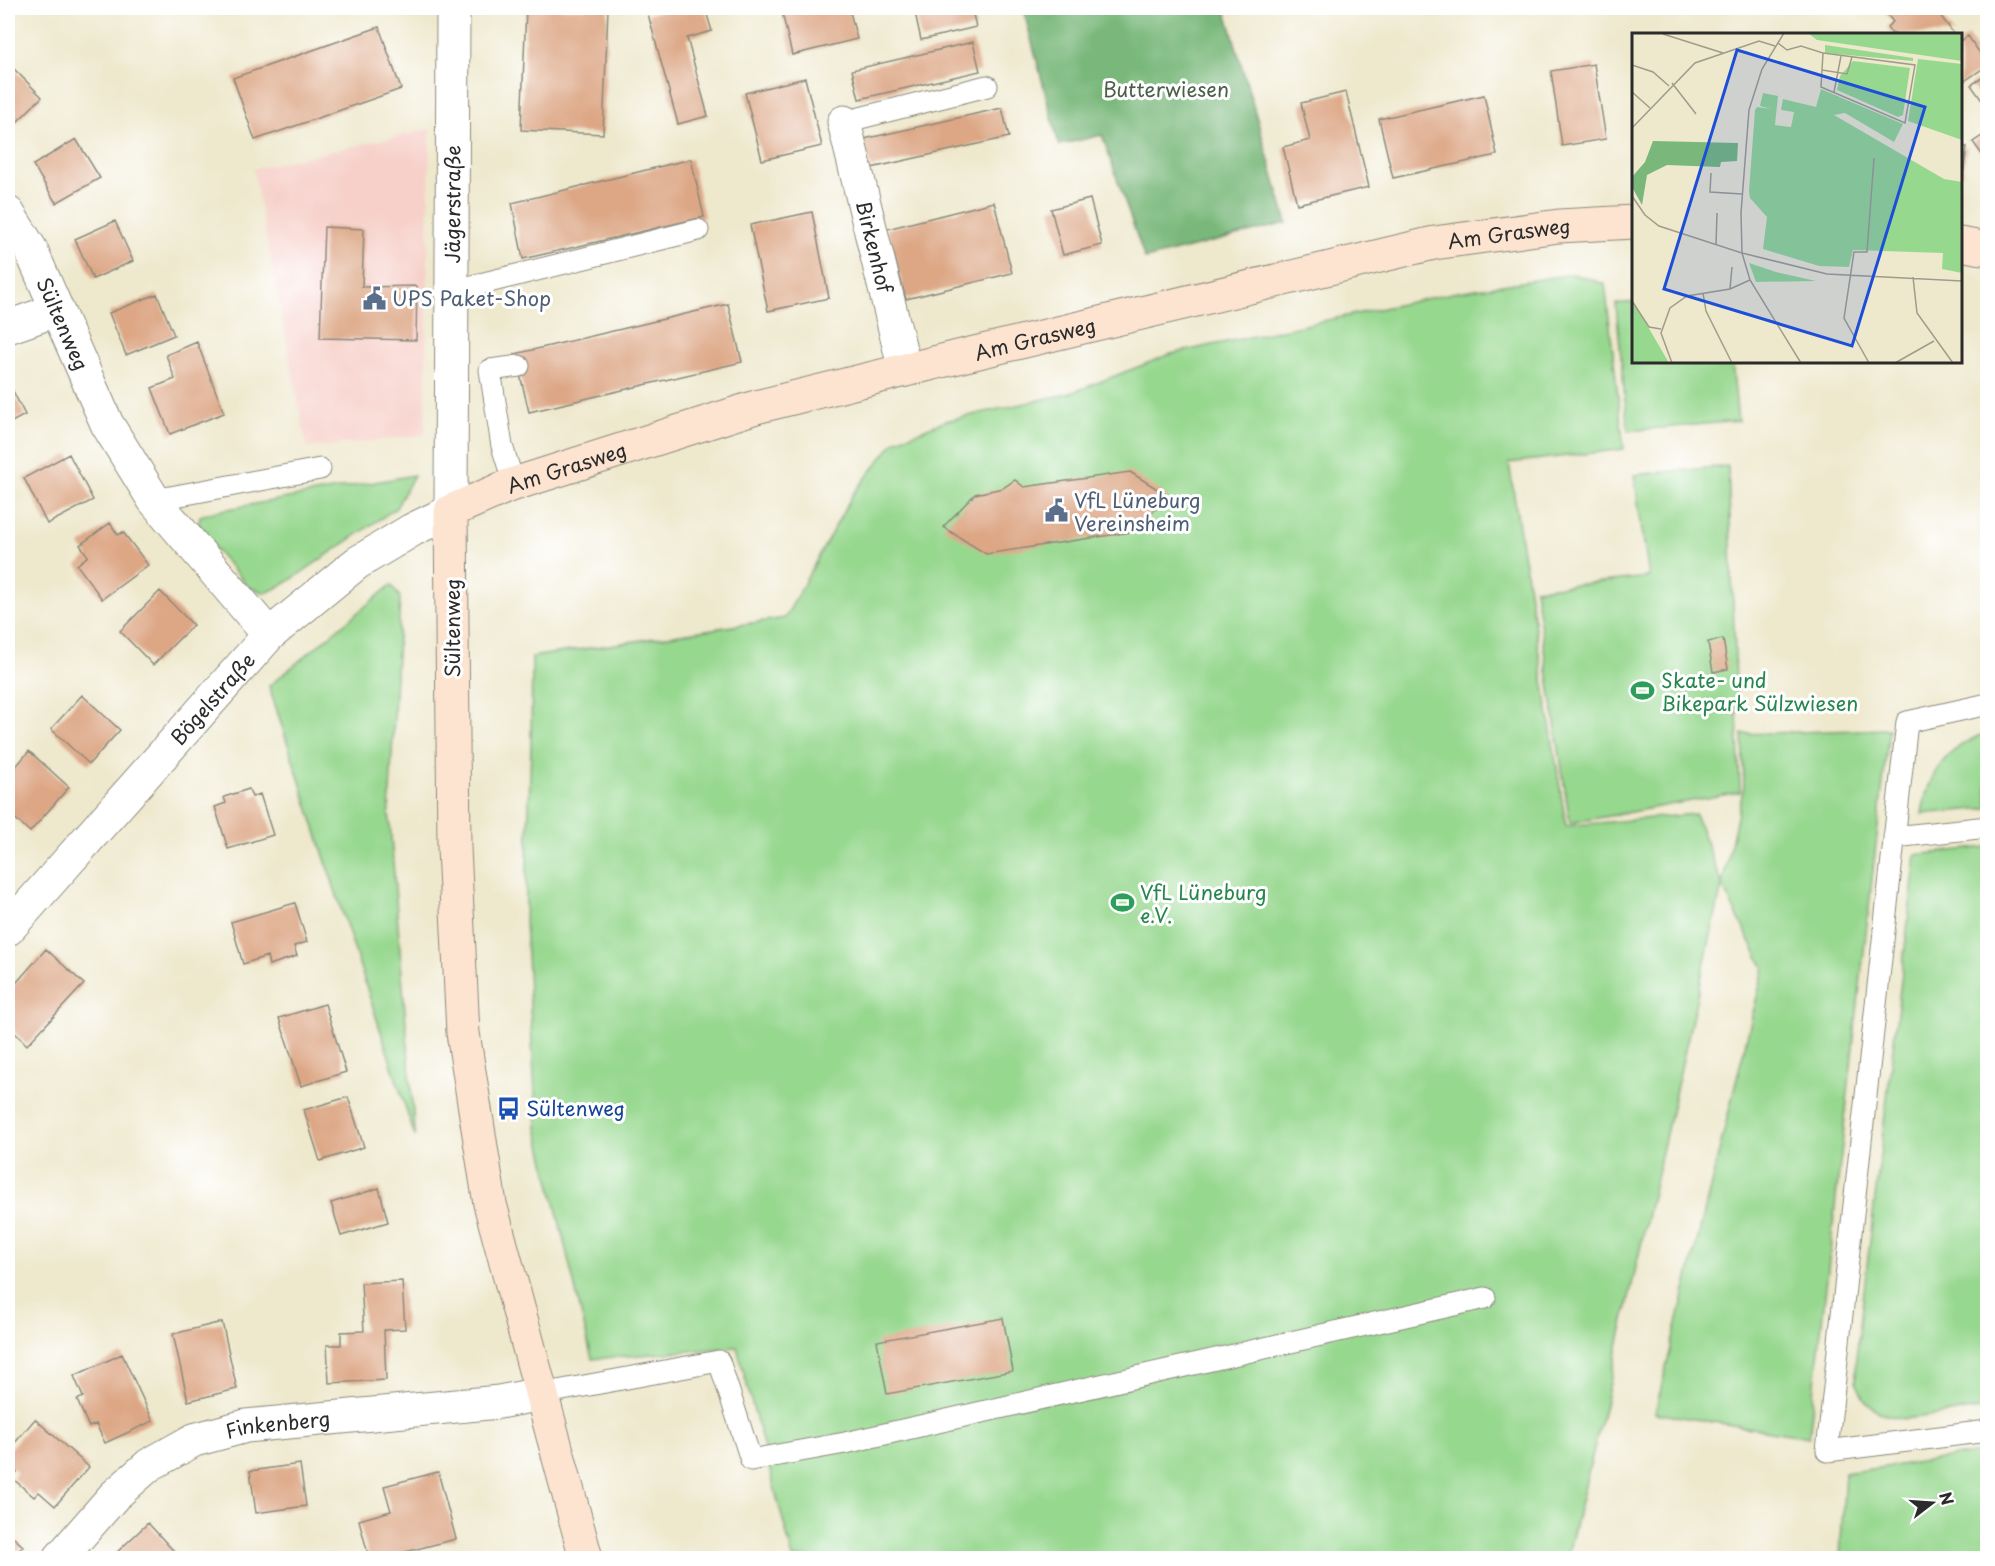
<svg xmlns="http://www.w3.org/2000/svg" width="1995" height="1566" viewBox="0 0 1995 1566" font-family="'Playpen Sans',sans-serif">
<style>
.built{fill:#f7d0ca}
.green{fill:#97d88f;stroke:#61825d;stroke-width:1.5}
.forest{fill:#79b87a;stroke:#527252;stroke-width:1.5}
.building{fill:#dda786}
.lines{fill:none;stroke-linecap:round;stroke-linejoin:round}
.lane-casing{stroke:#8c8a7c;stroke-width:23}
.street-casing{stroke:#8c8a7c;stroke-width:35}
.secondary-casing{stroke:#8c8a7c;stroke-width:35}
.lane{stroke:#fff;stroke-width:21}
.street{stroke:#fff;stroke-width:33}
.secondary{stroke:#fde4d1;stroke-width:33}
.labels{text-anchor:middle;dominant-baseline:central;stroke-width:6;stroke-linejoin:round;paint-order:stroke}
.park-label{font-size:20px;fill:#4b5f49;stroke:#fff}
.street-label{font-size:20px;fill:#2b2b2b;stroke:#fff}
.service-label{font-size:20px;fill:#4e5e75;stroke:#fff;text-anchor:start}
.leisure-label{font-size:20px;fill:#27864d;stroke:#fff;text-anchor:start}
.transit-label{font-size:20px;fill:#164399;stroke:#fff;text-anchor:start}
.inset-road{fill:none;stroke:#a09c8c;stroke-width:1.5}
.view{fill:#1d4ed8;fill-opacity:0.15;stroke:#1d4ed8;stroke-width:3}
.inset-edge{fill:none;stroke:#2b2b2b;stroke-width:3}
</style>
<rect width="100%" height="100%" fill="#fff"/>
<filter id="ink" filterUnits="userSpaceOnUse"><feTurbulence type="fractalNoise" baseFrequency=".0167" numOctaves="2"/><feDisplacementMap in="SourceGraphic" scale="12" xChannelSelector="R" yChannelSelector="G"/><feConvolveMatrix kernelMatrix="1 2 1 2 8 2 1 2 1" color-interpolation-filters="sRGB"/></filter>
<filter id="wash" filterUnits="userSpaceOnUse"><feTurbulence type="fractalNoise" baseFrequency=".008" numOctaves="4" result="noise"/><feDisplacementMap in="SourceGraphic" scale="24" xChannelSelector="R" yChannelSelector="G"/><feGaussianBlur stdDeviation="1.35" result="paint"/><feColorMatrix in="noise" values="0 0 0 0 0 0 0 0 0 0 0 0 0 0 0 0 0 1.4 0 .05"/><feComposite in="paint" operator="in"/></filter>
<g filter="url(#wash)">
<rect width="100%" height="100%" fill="#eee8cc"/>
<path class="built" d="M 430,129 L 425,435 L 307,448 L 253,169 Z"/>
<path class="green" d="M 1573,274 L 1605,284 L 1624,449 L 1509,463 L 1566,826 L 1695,814 L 1722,884 L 1744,786 L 1742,734 L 1889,729 L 1809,1437 L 1655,1413 L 1764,968 L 1722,886 L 1605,1404 L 1567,1558 L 793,1558 L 737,1347 L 592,1359 L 537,1128 L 525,921 L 531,747 L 532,657 L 785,618 L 853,494 L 895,441 L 945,421 L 1071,393 L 1171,354 L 1457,292 Z
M 1633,302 L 1634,362 L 1732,362 L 1738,421 L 1628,431 L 1616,304 Z
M 1728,466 L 1740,792 L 1570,823 L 1535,589 L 1649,577 L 1634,475 Z
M 414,475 L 396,508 L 286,583 L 266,593 L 249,587 L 198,530 L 200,516 L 217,511 Z
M 391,585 L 400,597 L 389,812 L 415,1137 L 269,686 Z
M 1987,733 L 1987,808 L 1922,814 C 1928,772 1947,747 1987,733 Z
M 1987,847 L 1987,1408 L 1905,1419 L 1882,1414 L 1865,1401 L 1856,1382 L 1856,1358 L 1916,855 Z
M 1987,1452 L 1987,1558 L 1840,1558 L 1845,1473 Z"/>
<path class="forest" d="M 1023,8 L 1225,8 L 1287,223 L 1145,259 L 1102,135 L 1059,145 Z"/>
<g id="blocks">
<path class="building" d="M 526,8 L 608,8 L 603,134 L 521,130 Z
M 671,8 L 705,8 L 712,31 L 687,38 L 708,116 L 678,124 L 648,14 Z
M 781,8 L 849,8 L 857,39 L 792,55 Z
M 914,8 L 980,8 L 972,10 L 976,27 L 921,40 Z
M 1882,8 L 1935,8 L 1954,34 L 1892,34 L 1887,27 L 1893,22 Z
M 379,27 L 401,89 L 255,140 L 233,78 Z
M 1968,36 L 1988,65 L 1960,84 L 1960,41 Z
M 973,42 L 980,71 L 859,99 L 852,70 Z
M 1594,64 L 1606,139 L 1562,146 L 1551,71 Z
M 10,65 L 42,97 L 8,131 L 8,68 Z
M 1988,74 L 1988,109 L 1971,85 Z
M 805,78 L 822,146 L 762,160 L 745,93 Z
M 1346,92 L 1369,187 L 1297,204 L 1283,147 L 1310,140 L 1301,103 Z
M 1484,95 L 1497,155 L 1393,178 L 1379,119 Z
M 1002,108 L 1009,137 L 871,168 L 864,139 Z
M 1988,132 L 1988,163 L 1973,142 Z
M 76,139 L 100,178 L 56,203 L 33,165 Z
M 1960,146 L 1967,147 L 1963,175 L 1960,175 Z
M 691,159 L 704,217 L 523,259 L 512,203 Z
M 1090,199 L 1102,245 L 1063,255 L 1051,209 Z
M 994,202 L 1012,273 L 906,299 L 887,229 Z
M 812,212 L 829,298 L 768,311 L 750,225 Z
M 115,221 L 133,261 L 93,279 L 75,239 Z
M 324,227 L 364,229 L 362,287 L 417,286 L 416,340 L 320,338 Z
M 157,294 L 174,335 L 126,355 L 109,313 Z
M 728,304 L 742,362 L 529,412 L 515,354 Z
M 197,342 L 224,413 L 170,434 L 152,388 L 175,379 L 166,355 Z
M 8,381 L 25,415 L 8,424 Z
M 69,454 L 93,500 L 47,524 L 24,478 Z
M 1130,472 L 1167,495 L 1137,531 L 986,554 L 943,527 L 975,494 L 1003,488 L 1015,480 L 1024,487 Z
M 110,523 L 118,535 L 123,532 L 148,565 L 102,599 L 77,565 L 88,556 L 80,545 Z
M 160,591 L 193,625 L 153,665 L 120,631 Z
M 1723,639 L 1728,669 L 1713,672 L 1708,642 Z
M 82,695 L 120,730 L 89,764 L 51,729 Z
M 29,751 L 69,787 L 30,832 L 8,812 L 8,776 Z
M 249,789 L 252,797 L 260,794 L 273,835 L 228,849 L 215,807 L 226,803 L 224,797 Z
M 295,903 L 307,942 L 294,946 L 297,956 L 269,965 L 267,956 L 243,964 L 231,922 Z
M 46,949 L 84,984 L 27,1045 L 8,1026 L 8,992 Z
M 325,1004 L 346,1072 L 301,1086 L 279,1018 Z
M 348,1097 L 364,1147 L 320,1161 L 304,1110 Z
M 379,1188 L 388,1222 L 341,1236 L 331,1203 Z
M 402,1281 L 405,1329 L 384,1330 L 386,1380 L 329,1383 L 327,1345 L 341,1345 L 341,1332 L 364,1331 L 361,1283 Z
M 1003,1318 L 1013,1371 L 887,1394 L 877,1341 Z
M 222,1322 L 237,1389 L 188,1401 L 173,1334 Z
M 122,1354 L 153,1421 L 105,1443 L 96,1424 L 89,1427 L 77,1400 L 83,1397 L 74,1376 Z
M 35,1419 L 89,1467 L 55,1506 L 39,1492 L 34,1497 L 12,1478 L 17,1472 L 8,1464 L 8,1451 Z
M 300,1464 L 306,1506 L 256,1513 L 250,1471 Z
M 438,1472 L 456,1539 L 382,1558 L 369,1558 L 359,1520 L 391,1511 L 384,1486 Z
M 148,1523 L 170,1547 L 181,1558 L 117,1558 L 114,1555 Z
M 8,1533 L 23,1546 L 12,1558 L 8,1558 Z"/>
</g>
</g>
<g filter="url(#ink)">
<use href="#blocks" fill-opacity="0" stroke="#8c8a7c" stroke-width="1.5"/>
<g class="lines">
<defs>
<path id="lane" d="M 844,122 L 987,86
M 452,291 L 698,230
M 514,484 L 502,446 L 490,370 L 519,366
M 154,500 L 320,469
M 1988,704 L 1907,722 L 1827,1451 L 1988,1431
M 1894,837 L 1988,827
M 541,1394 L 719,1361 L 751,1460 L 845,1443 L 1485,1298"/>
<g id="street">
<path id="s1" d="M 844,122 L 905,370"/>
<path id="s2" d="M 8,213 L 30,248 L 107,424 L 154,500 L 269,635"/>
<path d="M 8,327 L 56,310"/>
<path id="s3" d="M 8,929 L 269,635 L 357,563 L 412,530 L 451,511 L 453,8"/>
<path id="s4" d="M 60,1558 L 114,1496 L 149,1465 L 194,1440 L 246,1426 L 499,1402 L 541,1394"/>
</g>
<g id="secondary">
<path d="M 1960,244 L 1988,249"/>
<path id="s5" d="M 586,1558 L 490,1204 L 463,1033 L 454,848 L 451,511 L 508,486 L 756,407 L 966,355 L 1434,243 L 1559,226 L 1634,222"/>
</g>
</defs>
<use href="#lane" class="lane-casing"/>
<use href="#street" class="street-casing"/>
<use href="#secondary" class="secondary-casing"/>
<use href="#lane" class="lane"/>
<use href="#street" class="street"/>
<use href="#secondary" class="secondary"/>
</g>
</g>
<defs>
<symbol id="civic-bare" viewBox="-9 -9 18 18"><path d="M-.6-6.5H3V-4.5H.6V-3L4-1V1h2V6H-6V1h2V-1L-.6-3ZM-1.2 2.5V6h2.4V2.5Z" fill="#5c6f8a" stroke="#fff" stroke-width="2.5" paint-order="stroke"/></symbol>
<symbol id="stadium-bare" viewBox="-9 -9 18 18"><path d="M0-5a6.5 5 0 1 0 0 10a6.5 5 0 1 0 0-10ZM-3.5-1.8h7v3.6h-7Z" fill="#2e9e5b" stroke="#fff" stroke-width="2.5" paint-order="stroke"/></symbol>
<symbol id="bus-bare" viewBox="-9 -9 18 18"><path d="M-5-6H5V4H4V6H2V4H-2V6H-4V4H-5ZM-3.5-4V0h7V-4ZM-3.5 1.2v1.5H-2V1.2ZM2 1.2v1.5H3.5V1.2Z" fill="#1a4fb4" stroke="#fff" stroke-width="2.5" paint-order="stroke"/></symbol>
</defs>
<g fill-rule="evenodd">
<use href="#civic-bare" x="358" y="282" width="33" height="33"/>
<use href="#civic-bare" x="1040" y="494" width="33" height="33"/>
<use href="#stadium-bare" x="1626" y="674" width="33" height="33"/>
<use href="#stadium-bare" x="1106" y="886" width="33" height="33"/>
<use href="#bus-bare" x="492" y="1092" width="33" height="33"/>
</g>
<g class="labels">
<g class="park-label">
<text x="1166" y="89">Butterwiesen</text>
</g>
<g class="street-label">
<text stroke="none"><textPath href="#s3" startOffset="921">Jägerstraße</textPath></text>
<text stroke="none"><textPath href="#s5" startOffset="2158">Am Grasweg</textPath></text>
<text stroke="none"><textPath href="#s1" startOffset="128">Birkenhof</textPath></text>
<text stroke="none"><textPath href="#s2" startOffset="124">Sültenweg</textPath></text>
<text stroke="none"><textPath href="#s5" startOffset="1672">Am Grasweg</textPath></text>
<text stroke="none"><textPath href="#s5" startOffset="1186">Am Grasweg</textPath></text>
<text transform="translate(452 628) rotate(-90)">Sültenweg</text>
<text stroke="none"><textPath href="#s3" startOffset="308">Bögelstraße</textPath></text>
<text stroke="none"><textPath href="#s4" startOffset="266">Finkenberg</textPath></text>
</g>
<g class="service-label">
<text x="392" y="298">UPS Paket-Shop</text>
<text x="1074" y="500">VfL Lüneburg<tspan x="1074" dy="23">Vereinsheim</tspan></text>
</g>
<g class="leisure-label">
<text x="1661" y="680">Skate- und<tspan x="1661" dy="23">Bikepark Sülzwiesen</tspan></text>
<text x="1140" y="892">VfL Lüneburg<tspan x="1140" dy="23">e.V.</tspan></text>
</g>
<g class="transit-label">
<text x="526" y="1108">Sültenweg</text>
</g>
</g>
<g transform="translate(1632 33)">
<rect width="330" height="330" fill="#eee8cc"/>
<path d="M 176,0 L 330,0 L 330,28 L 185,7 ZM 193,12 L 281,25 L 281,28 L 193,20 ZM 286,26 L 330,31 L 330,107 L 276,88 ZM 221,28 L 278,35 L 271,82 L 266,84 L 205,57 L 208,43 ZM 189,56 L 271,91 L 262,109 L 213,80 L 202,82 L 312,146 L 330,149 L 330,240 L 310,236 L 311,220 L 221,217 L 217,234 L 187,233 L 131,216 L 135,184 L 118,165 L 117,158 L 123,77 L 125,74 L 139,76 L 128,73 L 131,60 L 146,63 L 143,92 L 159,94 L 162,79 L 149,77 L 151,66 L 184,74 ZM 117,230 L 144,239 L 184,248 L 124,249 ZM 0,266 L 37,330 L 0,330 Z" fill="#97d88f"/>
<path d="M 21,108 L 106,110 L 105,128 L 89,129 L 88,134 L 35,132 L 15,142 L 10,172 L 0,154 L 0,144 L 13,129 Z" fill="#79b87a"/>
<path class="inset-road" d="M 152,0 L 130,36 L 117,77 L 109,180 L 110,220 L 195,241 L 330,248M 31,1 L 91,20M 146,10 L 155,17 L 169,13 L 191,20 L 189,54 L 273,90 L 283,32 L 191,20M 0,32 L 21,39 L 37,53M 190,37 L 215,41 L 220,24M 40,50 L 64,81M 0,59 L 18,75M 202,59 L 209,23M 0,95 L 63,30 L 127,8 L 143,13M 79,140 L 78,159 L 110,161M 0,163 L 13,182 L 27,193 L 110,220 L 118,247 L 169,330M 84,212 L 85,180M 281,244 L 285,280 L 321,330M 98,256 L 100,234M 71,260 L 74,278 L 100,330M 0,268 L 17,294 L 29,296M 40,330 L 29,300 L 38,275 L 55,263 L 98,256 L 118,247M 237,330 L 212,285 L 222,219 L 235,219 L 242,125M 263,330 L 302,308"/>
<path class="view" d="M 105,17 L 293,74 L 220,313 L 32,256 Z"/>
<rect width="330" height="330" class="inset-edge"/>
</g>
<rect width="1995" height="1566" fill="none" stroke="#fff" stroke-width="30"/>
<g transform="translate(1932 1503) rotate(73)" stroke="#ffffff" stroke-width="4.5" paint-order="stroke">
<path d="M0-4.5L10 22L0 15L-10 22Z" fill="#2b2b2b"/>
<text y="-9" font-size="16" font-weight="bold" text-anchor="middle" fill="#2b2b2b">N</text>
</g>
</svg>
